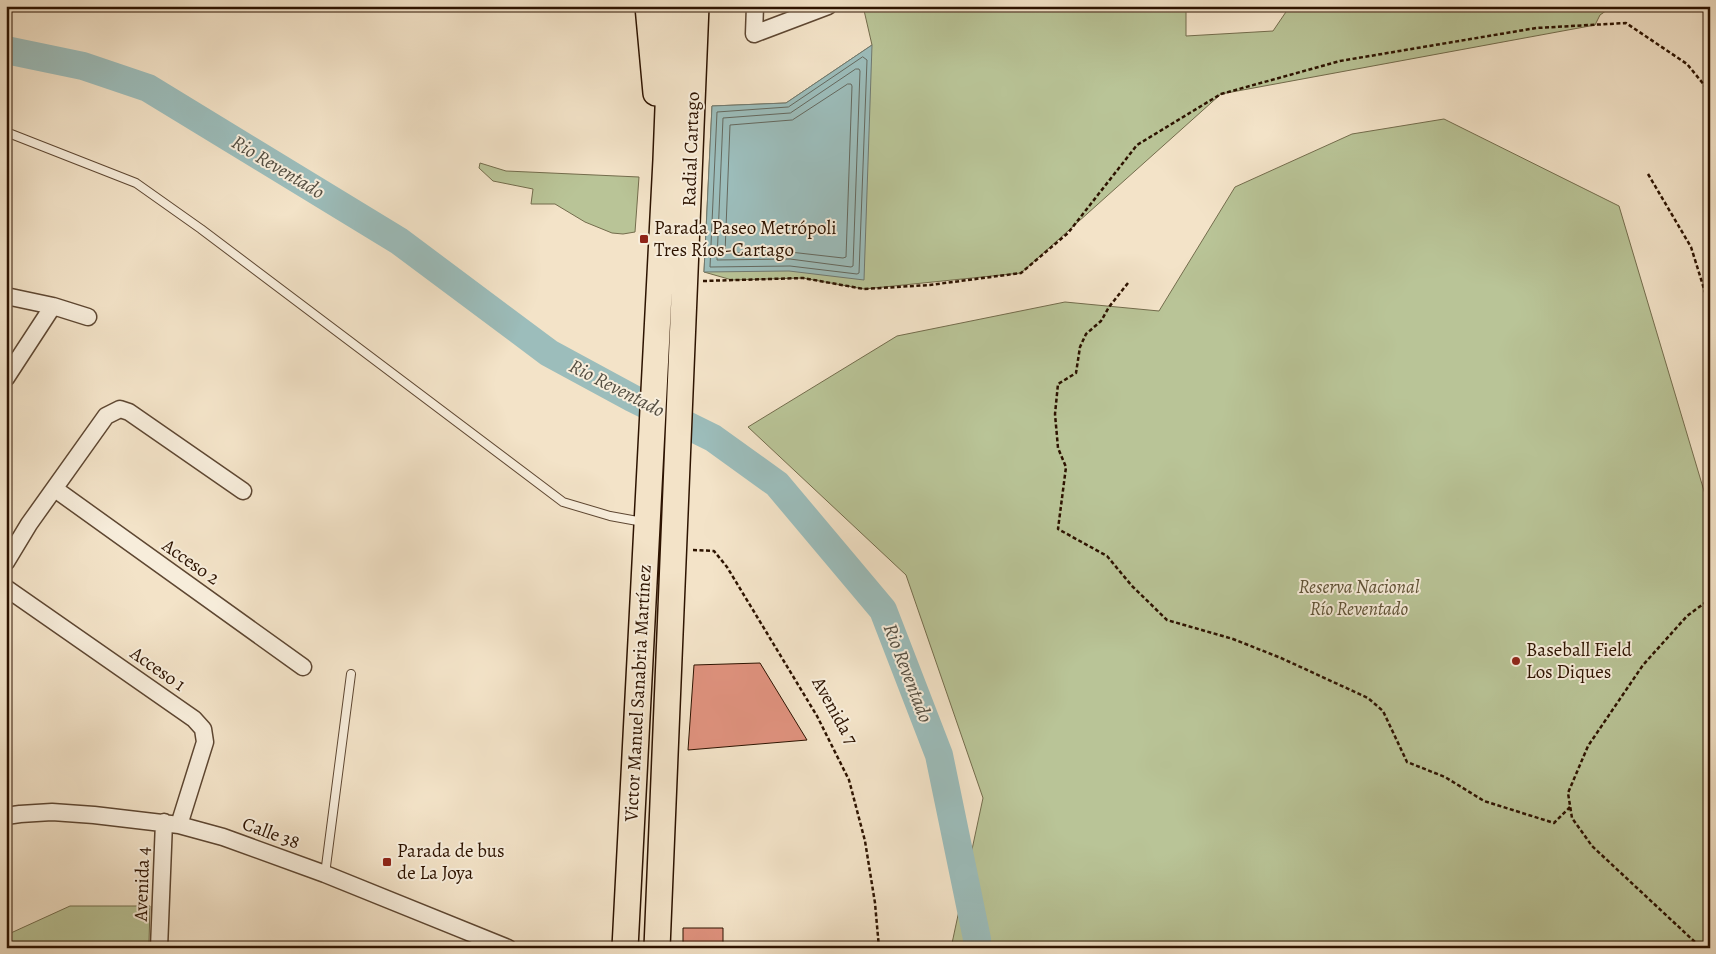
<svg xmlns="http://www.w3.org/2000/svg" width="1716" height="954" viewBox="0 0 1716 954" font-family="Alegreya,serif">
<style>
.green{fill:#b9c497;stroke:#736c4c}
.water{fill:#9cbdbb;stroke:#707970}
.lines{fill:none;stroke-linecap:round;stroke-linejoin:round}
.shore{stroke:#64685e;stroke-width:1}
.river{stroke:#9cbdbb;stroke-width:28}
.building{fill:#df927e;stroke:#2d1300}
.service-casing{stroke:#5e4732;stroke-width:10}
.minor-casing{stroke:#5e4732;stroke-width:19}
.primary-casing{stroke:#2d1300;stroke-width:28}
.path{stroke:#2d1300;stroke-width:2.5;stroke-dasharray:4 2.5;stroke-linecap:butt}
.service{stroke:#f7eddb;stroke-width:8}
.minor{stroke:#f7eddb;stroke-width:16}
.primary{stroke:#f3e3c8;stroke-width:25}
.poi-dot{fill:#8f2418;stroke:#f7eddb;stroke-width:2}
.labels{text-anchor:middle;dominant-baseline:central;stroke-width:4;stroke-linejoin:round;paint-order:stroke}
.street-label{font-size:19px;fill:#2d1300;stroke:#f7eddb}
.poi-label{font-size:19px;fill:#2d1300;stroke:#f7eddb;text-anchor:start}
.park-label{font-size:19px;font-style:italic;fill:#5e5135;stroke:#f7eddb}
.water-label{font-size:20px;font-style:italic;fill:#544e41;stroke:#f7eddb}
</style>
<rect width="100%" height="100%" fill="#f3e3c8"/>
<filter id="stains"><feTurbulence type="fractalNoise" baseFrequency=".004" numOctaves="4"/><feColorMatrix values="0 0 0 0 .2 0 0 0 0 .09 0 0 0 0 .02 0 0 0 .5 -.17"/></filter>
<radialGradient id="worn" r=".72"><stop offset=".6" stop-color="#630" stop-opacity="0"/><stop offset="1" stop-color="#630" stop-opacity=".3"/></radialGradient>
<path class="green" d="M 863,6 L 1186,6 L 1186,36 L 1273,31 L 1290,6 L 1613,6 L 1600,15 L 1595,25 L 1221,94 L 1021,273 L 864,289 L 803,278 L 732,280 L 704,272 L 712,106 L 786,103 L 872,45 Z
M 1444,119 L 1619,206 L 1710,511 L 1710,948 L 951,948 L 983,798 L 906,575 L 748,427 L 897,336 L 1065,302 L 1159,311 L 1235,187 L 1352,134 Z
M 480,163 L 506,171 L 639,177 L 635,232 L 623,234 L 612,233 L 585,222 L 555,204 L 531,204 L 533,189 L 493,181 L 479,168 Z
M 70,906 L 150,906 L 149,942 L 147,948 L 6,948 L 6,937 L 13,932 Z"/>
<path class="water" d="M 872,45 L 864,280 L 789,271 L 704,272 L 712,106 L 786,103 Z"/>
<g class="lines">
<path class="shore" d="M 863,57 L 867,60 L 859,273 L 857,274 L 790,266 L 710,267 L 717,112 L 788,107 Z
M 856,69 L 859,69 L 860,71 L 853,266 L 851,267 L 790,259 L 717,260 L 723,118 L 790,113 Z
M 848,84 L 851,84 L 852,86 L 846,257 L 843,258 L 790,252 L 725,253 L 730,125 L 792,120 Z"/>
<path class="river" d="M 6,50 L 83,66 L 148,88 L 399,241 L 549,353 L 632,398 L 713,438 L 777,484 L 883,610 L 939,755 L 977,939 L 977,948"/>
</g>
<path class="building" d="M 760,663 L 807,740 L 688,750 L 694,665 Z
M 683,928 L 723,928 L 723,946 L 683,946 Z"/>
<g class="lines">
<defs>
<path id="service" d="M 6,132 L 136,183 L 201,229 L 563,502 L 610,516 L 643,522
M 325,874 L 351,674"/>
<path id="minor" d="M 755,6 L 754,34 L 828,6
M 6,296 L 53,306 L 88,317
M 6,378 L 53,306
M 55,489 L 303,667
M 6,562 L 29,524 L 106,416 L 120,409 L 129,412 L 243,491
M 6,588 L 194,719 L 203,729 L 205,742 L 179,825
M 6,816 L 20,814 L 52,812 L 94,815 L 179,825 L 223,837 L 325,874 L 508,948
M 159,948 L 164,822"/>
<path id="primary" d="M 648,6 L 656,93
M 625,948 L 666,160 L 672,6
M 657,948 L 696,6"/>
</defs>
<use href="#service" class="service-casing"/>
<use href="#minor" class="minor-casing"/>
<use href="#primary" class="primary-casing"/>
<path class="path" d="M 1648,174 L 1691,247 L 1710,308
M 703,281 L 803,278 L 864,289 L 930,285 L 1021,273 L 1068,233 L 1137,145 L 1221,94 L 1340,61 L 1536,28 L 1626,23 L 1687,64 L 1710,92
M 1128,283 L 1109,307 L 1101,321 L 1086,334 L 1080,347 L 1076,373 L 1058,384 L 1055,414 L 1058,448 L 1066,467 L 1058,529 L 1107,556 L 1132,586 L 1167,620 L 1233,639 L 1281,658 L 1368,698 L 1383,711 L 1407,762 L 1445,777 L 1484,801 L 1554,823 L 1570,807
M 693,550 L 714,551 L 727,567 L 817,716 L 849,780 L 865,841 L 875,903 L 879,948
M 1696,948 L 1696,943 L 1592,846 L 1572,818 L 1568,793 L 1588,746 L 1643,665 L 1687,616 L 1710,599"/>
<use href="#service" class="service"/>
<use href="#minor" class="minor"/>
<use href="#primary" class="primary"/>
</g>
<g class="poi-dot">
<rect x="639" y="234" width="10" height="10" rx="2.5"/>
<circle cx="1516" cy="661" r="5"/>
<rect x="382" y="857" width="10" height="10" rx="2.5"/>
</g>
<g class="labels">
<g class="street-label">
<text transform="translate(691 149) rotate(-88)">Radial Cartago</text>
<text transform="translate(191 562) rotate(35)">Acceso 2</text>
<text transform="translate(158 669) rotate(35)">Acceso 1</text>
<text transform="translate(638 693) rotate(-87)">Victor Manuel Sanabria Martínez</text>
<text transform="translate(835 711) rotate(61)">Avenida 7</text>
<text transform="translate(271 833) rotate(20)">Calle 38</text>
<text transform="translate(142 884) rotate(-88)">Avenida 4</text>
</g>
<g class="poi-label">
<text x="654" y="228">Parada Paseo Metrópoli<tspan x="654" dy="22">Tres Ríos-Cartago</tspan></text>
<text x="1526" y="650">Baseball Field<tspan x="1526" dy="22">Los Diques</tspan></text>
<text x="397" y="851">Parada de bus<tspan x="397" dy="22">de La Joya</tspan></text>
</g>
<g class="park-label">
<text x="1359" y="587">Reserva Nacional<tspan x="1359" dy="22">Río Reventado</tspan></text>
</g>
<g class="water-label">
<text transform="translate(278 167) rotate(31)">Rio Reventado</text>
<text transform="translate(617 388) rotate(27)">Rio Reventado</text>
<text transform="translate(908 673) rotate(69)">Rio Reventado</text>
</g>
</g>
<rect width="1716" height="954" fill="none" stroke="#f3e3c8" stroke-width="25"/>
<rect x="8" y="8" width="1701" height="939" fill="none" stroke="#2d1300" stroke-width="2.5"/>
<rect x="12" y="12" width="1691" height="929" fill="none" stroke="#2d1300"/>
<rect width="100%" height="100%" filter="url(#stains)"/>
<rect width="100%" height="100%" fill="url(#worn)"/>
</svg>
